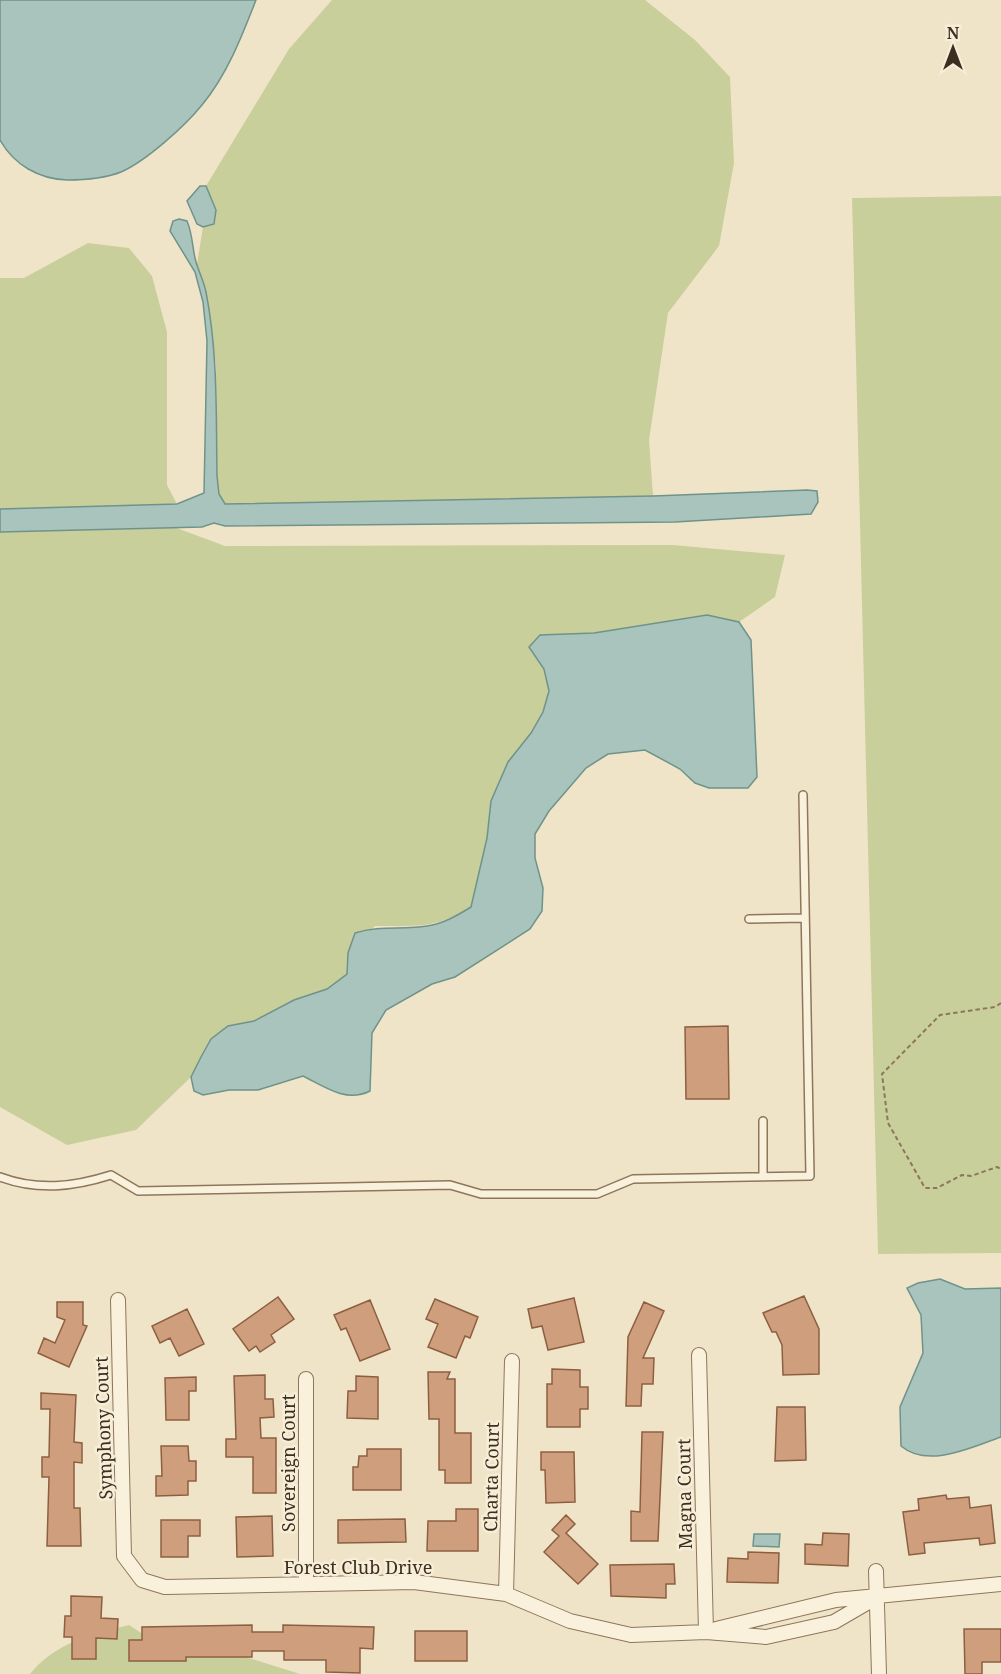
<svg xmlns="http://www.w3.org/2000/svg" width="1001" height="1674" viewBox="0 0 1001 1674" font-family="'Noto Serif',serif">
<style>
.green{fill:#c9cf9b}
.water{fill:#a9c4bc;stroke:#6f938a;stroke-width:1.5}
.building{fill:#cf9f7d;stroke:#8d5f41;stroke-width:1.5}
.lines{fill:none;stroke-linecap:round;stroke-linejoin:round}
.service-casing{stroke:#8d765c;stroke-width:10}
.minor-casing{stroke:#8d765c;stroke-width:16}
.path{stroke:#8d765c;stroke-width:2;stroke-dasharray:4.5 3;stroke-linecap:butt}
.service{stroke:#faf1dc;stroke-width:7}
.minor{stroke:#faf1dc;stroke-width:14}
.labels{text-anchor:middle;dominant-baseline:central;stroke-width:5;stroke-linejoin:round;paint-order:stroke}
.street-label{font-size:18px;fill:#3d2e20;stroke:#f7eed8}
</style>
<rect width="100%" height="100%" fill="#f0e4c8"/>
<path class="green" d="M 332,0 L 645,0 L 695,40 L 730,77 L 734,163 L 719,246 L 668,313 L 649,440 L 653,496 L 225,504 L 219,494 L 217,476 L 216,365 L 197,264 L 203,227 L 214,224 L 216,210 L 206,186 L 289,49 Z
M 1001,196 L 1001,1253 L 878,1254 L 852,198 Z
M 88,243 L 129,248 L 152,276 L 167,332 L 167,485 L 177,504 L 0,509 L 0,278 L 24,278 Z
M 174,527 L 225,546 L 673,545 L 785,555 L 775,597 L 739,622 L 707,615 L 594,633 L 539,635 L 529,647 L 544,669 L 549,691 L 543,712 L 531,733 L 508,762 L 491,801 L 487,838 L 471,907 C 436,929 415,926 375,926 L 348,953 L 347,974 L 327,989 L 294,1000 L 254,1021 L 228,1026 L 211,1039 L 191,1077 L 136,1130 L 67,1145 L 0,1107 L 0,532 Z
M 129,1625 L 155,1642 L 218,1642 L 246,1657 L 300,1674 L 30,1674 C 56,1642 91,1635 129,1625 Z"/>
<path class="water" d="M 0,0 L 256,0 C 242,36 227,75 202,105 C 184,127 146,161 121,172 C 103,179 85,180 67,180 C 39,179 14,165 0,140 Z
M 200,186 L 206,186 L 216,210 L 214,224 L 203,227 L 197,224 L 187,201 Z
M 179,219 L 187,221 C 193,235 192,248 196,262 C 199,272 204,282 206,292 C 218,353 216,415 217,476 L 219,494 L 225,504 L 653,496 L 807,490 L 817,491 L 818,502 L 811,514 L 675,522 L 225,526 L 214,523 L 202,527 L 0,532 L 0,509 L 177,504 L 204,493 L 207,341 L 203,302 L 195,272 L 170,231 L 173,221 Z
M 707,615 L 739,622 L 751,640 L 757,777 L 748,788 L 709,788 L 695,783 L 680,769 L 645,750 L 608,754 L 586,768 L 549,811 L 535,834 L 535,858 L 543,888 L 542,911 L 530,929 L 455,977 L 432,984 L 386,1010 L 372,1033 L 370,1091 C 346,1103 325,1087 303,1076 L 258,1090 L 229,1090 L 203,1095 L 194,1091 L 191,1077 L 201,1057 L 211,1039 L 228,1026 L 254,1021 L 294,1000 L 327,989 L 347,974 L 348,953 L 355,933 C 380,925 402,930 427,926 C 443,924 458,915 471,907 L 487,838 L 491,801 L 508,762 L 531,733 L 543,712 L 549,691 L 544,669 L 529,647 L 540,635 L 594,633 Z
M 940,1279 L 965,1289 L 1001,1288 L 1001,1437 C 972,1447 928,1469 901,1446 L 900,1407 L 923,1353 L 921,1315 L 907,1288 L 918,1283 Z
M 754,1534 L 780,1534 L 779,1547 L 753,1546 Z"/>
<path class="building" d="M 728,1026 L 729,1099 L 686,1099 L 685,1027 Z
M 804,1296 L 819,1329 L 819,1374 L 783,1375 L 782,1345 L 776,1332 L 772,1332 L 763,1313 Z
M 278,1297 L 294,1319 L 271,1335 L 275,1342 L 260,1352 L 256,1346 L 249,1351 L 233,1329 Z
M 574,1298 L 584,1342 L 548,1350 L 542,1326 L 532,1328 L 528,1309 Z
M 435,1299 L 478,1317 L 470,1338 L 465,1336 L 456,1358 L 428,1347 L 438,1324 L 426,1319 Z
M 370,1300 L 390,1349 L 360,1361 L 346,1328 L 341,1330 L 334,1315 Z
M 57,1302 L 83,1302 L 83,1325 L 87,1326 L 69,1367 L 38,1353 L 44,1338 L 55,1343 L 65,1320 L 57,1317 Z
M 644,1302 L 664,1311 L 643,1358 L 654,1358 L 653,1384 L 642,1384 L 641,1406 L 626,1406 L 628,1337 Z
M 187,1309 L 204,1344 L 179,1356 L 170,1338 L 160,1343 L 152,1326 Z
M 552,1369 L 580,1370 L 580,1387 L 588,1387 L 588,1409 L 580,1409 L 580,1427 L 547,1427 L 547,1384 L 552,1384 Z
M 428,1372 L 450,1372 L 447,1379 L 455,1379 L 455,1433 L 471,1433 L 471,1483 L 445,1483 L 445,1470 L 439,1470 L 439,1419 L 429,1419 Z
M 265,1375 L 265,1399 L 273,1399 L 274,1417 L 260,1418 L 261,1438 L 276,1438 L 276,1493 L 253,1493 L 253,1457 L 226,1457 L 226,1439 L 236,1439 L 234,1376 Z
M 356,1376 L 378,1377 L 378,1419 L 347,1418 L 348,1391 L 356,1391 Z
M 196,1377 L 196,1391 L 189,1391 L 189,1420 L 166,1420 L 165,1378 Z
M 41,1393 L 76,1395 L 74,1442 L 82,1443 L 82,1463 L 74,1462 L 74,1508 L 80,1508 L 81,1546 L 47,1546 L 49,1477 L 42,1477 L 42,1457 L 49,1457 L 50,1409 L 41,1409 Z
M 777,1407 L 805,1407 L 806,1460 L 775,1461 Z
M 642,1432 L 663,1432 L 658,1541 L 631,1541 L 631,1511 L 640,1512 Z
M 161,1446 L 188,1446 L 189,1461 L 196,1461 L 196,1481 L 188,1481 L 188,1495 L 156,1496 L 156,1476 L 162,1476 Z
M 367,1449 L 401,1449 L 401,1490 L 353,1490 L 353,1467 L 358,1467 L 359,1456 L 367,1456 Z
M 541,1452 L 574,1452 L 575,1502 L 546,1503 L 545,1470 L 541,1470 Z
M 946,1495 L 947,1499 L 969,1497 L 970,1508 L 991,1505 L 995,1543 L 980,1545 L 979,1538 L 924,1543 L 925,1553 L 909,1555 L 903,1512 L 919,1510 L 918,1499 Z
M 456,1509 L 478,1509 L 478,1551 L 427,1551 L 428,1521 L 456,1521 Z
M 566,1515 L 575,1524 L 566,1533 L 598,1564 L 578,1584 L 544,1552 L 559,1536 L 552,1530 Z
M 272,1516 L 273,1556 L 237,1557 L 236,1517 Z
M 405,1519 L 406,1542 L 338,1543 L 338,1520 Z
M 161,1520 L 200,1520 L 200,1536 L 188,1536 L 188,1557 L 161,1557 Z
M 823,1533 L 849,1534 L 848,1566 L 805,1564 L 805,1544 L 822,1545 Z
M 748,1552 L 779,1553 L 778,1583 L 727,1582 L 728,1558 L 748,1559 Z
M 674,1564 L 675,1584 L 666,1584 L 666,1598 L 611,1596 L 610,1565 Z
M 71,1596 L 102,1597 L 101,1618 L 118,1619 L 117,1639 L 96,1638 L 96,1659 L 72,1659 L 72,1637 L 64,1637 L 65,1616 L 71,1616 Z
M 252,1625 L 252,1632 L 283,1632 L 283,1625 L 374,1627 L 373,1649 L 360,1648 L 360,1673 L 326,1672 L 326,1660 L 284,1660 L 284,1651 L 252,1651 L 252,1657 L 186,1657 L 186,1661 L 129,1661 L 129,1640 L 142,1640 L 142,1627 Z
M 964,1629 L 1001,1629 L 1001,1662 L 982,1662 L 982,1674 L 965,1674 Z
M 415,1631 L 467,1631 L 467,1661 L 415,1661 Z"/>
<g class="lines">
<defs>
<path id="service" d="M 749,919 L 805,918
M 763,1121 L 763,1177
M 0,1177 C 38,1191 73,1187 111,1175 L 138,1191 L 450,1185 L 481,1194 L 597,1194 L 633,1179 L 810,1176 L 803,795"/>
<path id="minor" d="M 118,1300 L 124,1556 L 142,1580 L 165,1587 L 414,1582 L 506,1594 L 570,1621 L 631,1635 L 706,1632 L 766,1637 L 834,1622 L 877,1597
M 699,1355 L 706,1632
M 306,1379 L 306,1584
M 876,1571 L 879,1674
M 506,1594 L 512,1361
M 716,1629 L 836,1600 L 1001,1584"/>
</defs>
<use href="#service" class="service-casing"/>
<use href="#minor" class="minor-casing"/>
<path class="path" d="M 1001,1003 L 995,1007 L 940,1015 L 882,1074 L 888,1123 L 925,1188 L 937,1188 L 962,1175 L 971,1176 L 997,1167 L 1001,1169"/>
<use href="#service" class="service"/>
<use href="#minor" class="minor"/>
</g>
<g class="labels">
<g class="street-label">
<text transform="translate(103 1428) rotate(-92)">Symphony Court</text>
<text transform="translate(288 1463) rotate(-90)">Sovereign Court</text>
<text transform="translate(491 1477) rotate(-89)">Charta Court</text>
<text transform="translate(684 1494) rotate(-91)">Magna Court</text>
<text x="358" y="1567">Forest Club Drive</text>
</g>
</g>
<g transform="translate(953 48)" stroke="#f7eed8" stroke-width="4.5" paint-order="stroke">
<path d="M0-4.5L10 22L0 15L-10 22Z" fill="#3d2e20"/>
<text y="-9" font-size="16" font-weight="bold" text-anchor="middle" fill="#3d2e20">N</text>
</g>
</svg>
